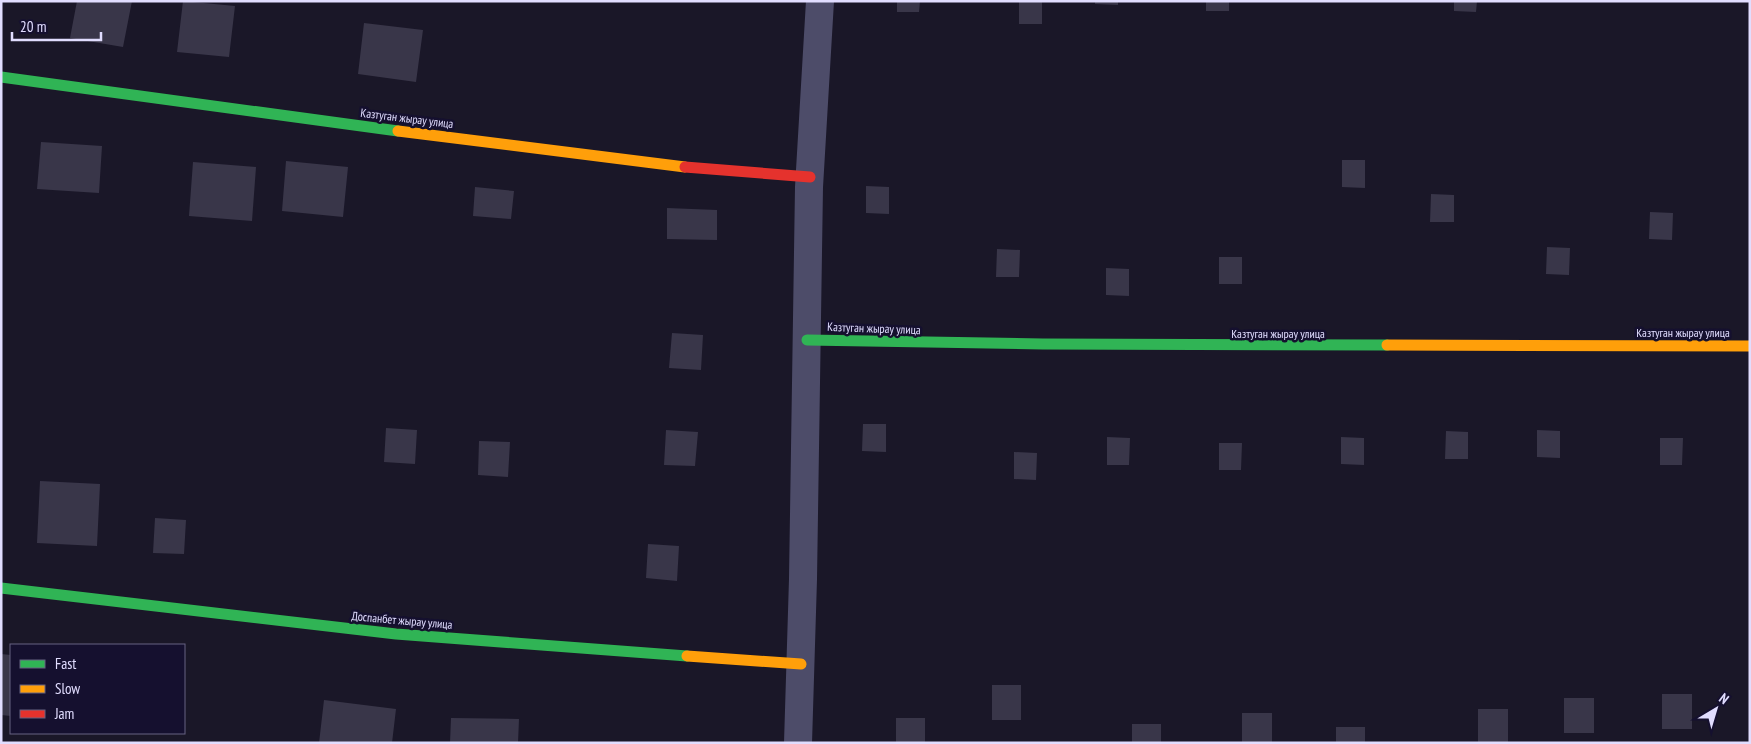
<svg xmlns="http://www.w3.org/2000/svg" width="1751" height="744" viewBox="0 0 1751 744" font-family="'PT Sans Narrow',sans-serif">
<style>
.building{fill:#393649}
.lines{fill:none;stroke-linecap:round;stroke-linejoin:round}
.street{stroke:#4d4c69;stroke-width:28}
.fast{stroke:#30b455;stroke-width:11}
.slow{stroke:#ff9f0a;stroke-width:11}
.jam{stroke:#e5322d;stroke-width:11}
.labels{text-anchor:middle;dominant-baseline:central;stroke-width:5;stroke-linejoin:round;paint-order:stroke}
.street-label{font-size:12px;fill:#e1ddff;stroke:#15102f}
</style>
<rect width="100%" height="100%" fill="#1a1728"/>
<path class="building" d="M 77,1 L 132,1 L 123,47 L 70,38 Z
M 183,1 L 235,6 L 229,57 L 177,52 Z
M 897,1 L 920,1 L 919,12 L 897,12 Z
M 1019,1 L 1042,1 L 1042,24 L 1019,24 Z
M 1095,1 L 1118,1 L 1118,5 L 1095,4 Z
M 1206,1 L 1229,1 L 1229,11 L 1206,11 Z
M 1454,1 L 1477,1 L 1476,12 L 1454,11 Z
M 364,23 L 423,30 L 416,82 L 358,74 Z
M 41,142 L 102,146 L 99,193 L 37,189 Z
M 1342,160 L 1365,160 L 1365,188 L 1342,187 Z
M 286,161 L 348,167 L 343,217 L 282,211 Z
M 193,162 L 256,167 L 252,221 L 189,216 Z
M 866,186 L 889,187 L 889,214 L 866,213 Z
M 475,187 L 514,191 L 511,219 L 473,216 Z
M 1431,194 L 1454,195 L 1454,222 L 1430,222 Z
M 667,208 L 717,210 L 717,240 L 667,239 Z
M 1650,212 L 1673,213 L 1672,240 L 1649,239 Z
M 1547,247 L 1570,248 L 1569,275 L 1546,274 Z
M 997,249 L 1020,250 L 1019,277 L 996,277 Z
M 1219,257 L 1242,257 L 1242,284 L 1219,284 Z
M 1106,268 L 1129,269 L 1129,296 L 1106,295 Z
M 672,333 L 703,335 L 701,370 L 669,368 Z
M 863,424 L 886,424 L 886,452 L 862,451 Z
M 386,428 L 417,430 L 415,464 L 384,462 Z
M 666,430 L 698,432 L 695,466 L 664,465 Z
M 1537,430 L 1560,431 L 1560,458 L 1537,457 Z
M 1446,431 L 1468,432 L 1468,459 L 1445,459 Z
M 1107,437 L 1130,438 L 1129,465 L 1107,465 Z
M 1341,437 L 1364,438 L 1364,465 L 1341,464 Z
M 1660,438 L 1683,438 L 1682,465 L 1660,465 Z
M 479,441 L 510,442 L 508,477 L 478,475 Z
M 1219,443 L 1242,443 L 1241,470 L 1219,470 Z
M 1014,452 L 1037,453 L 1036,480 L 1014,479 Z
M 40,481 L 100,484 L 97,546 L 37,543 Z
M 155,518 L 186,520 L 184,554 L 153,553 Z
M 648,544 L 679,546 L 677,581 L 646,578 Z
M 1,654 L 11,655 L 11,716 L 1,715 Z
M 992,685 L 1021,685 L 1021,720 L 992,720 Z
M 1662,694 L 1692,694 L 1692,729 L 1662,729 Z
M 1564,698 L 1594,698 L 1594,733 L 1564,733 Z
M 324,700 L 396,709 L 392,743 L 319,743 Z
M 1478,709 L 1508,709 L 1508,743 L 1478,743 Z
M 1242,713 L 1272,713 L 1272,743 L 1242,743 Z
M 451,718 L 519,719 L 518,743 L 450,743 Z
M 896,718 L 925,718 L 925,743 L 896,743 Z
M 1132,724 L 1161,724 L 1161,743 L 1132,743 Z
M 1336,727 L 1365,727 L 1365,743 L 1336,743 Z"/>
<g class="lines">
<path class="street" d="M 798,743 L 803,579 L 809,187 L 820,1"/>
<path class="fast" d="M 1,77 L 398,131
M 807,340 L 1043,344 L 1387,345
M 1,588 L 396,634 L 687,656"/>
<path class="slow" d="M 398,131 L 685,167
M 1387,345 L 1750,346
M 687,656 L 801,664"/>
<path class="jam" d="M 685,167 L 810,177"/>
</g>
<g class="labels">
<g class="street-label">
<text transform="translate(407 118) rotate(7)">Казтуган жырау улица</text>
<text transform="translate(874 328) rotate(2)">Казтуган жырау улица</text>
<text x="1683" y="332">Казтуган жырау улица</text>
<text x="1278" y="333">Казтуган жырау улица</text>
<text transform="translate(402 620) rotate(5)">Доспанбет жырау улица</text>
</g>
</g>
<rect width="1751" height="744" fill="none" stroke="#e1ddff" stroke-width="5"/>
<rect x="10" y="644" width="175" height="90" fill="#15102f" stroke="#676282"/>
<rect x="20" y="660" width="25" height="8" fill="#30b455" stroke="#676282"/>
<text x="55" y="669" font-size="15" fill="#e1ddff">Fast</text>
<rect x="20" y="685" width="25" height="8" fill="#ff9f0a" stroke="#676282"/>
<text x="55" y="694" font-size="15" fill="#e1ddff">Slow</text>
<rect x="20" y="710" width="25" height="8" fill="#e5322d" stroke="#676282"/>
<text x="55" y="719" font-size="15" fill="#e1ddff">Jam</text>
<g transform="translate(1716 709) rotate(38)" stroke="#15102f" stroke-width="4" paint-order="stroke">
<path d="M0-4L9 19L0 12L-9 19Z" fill="#e1ddff"/>
<text y="-8" font-size="14" font-weight="bold" text-anchor="middle" fill="#e1ddff">N</text>
</g>
<path d="M12 32v8h89v-8" fill="none" stroke="#e1ddff" stroke-width="2.5"/>
<text x="20" y="32" font-size="15" fill="#e1ddff" stroke="#15102f" stroke-width="4" paint-order="stroke">20 m</text>
</svg>
